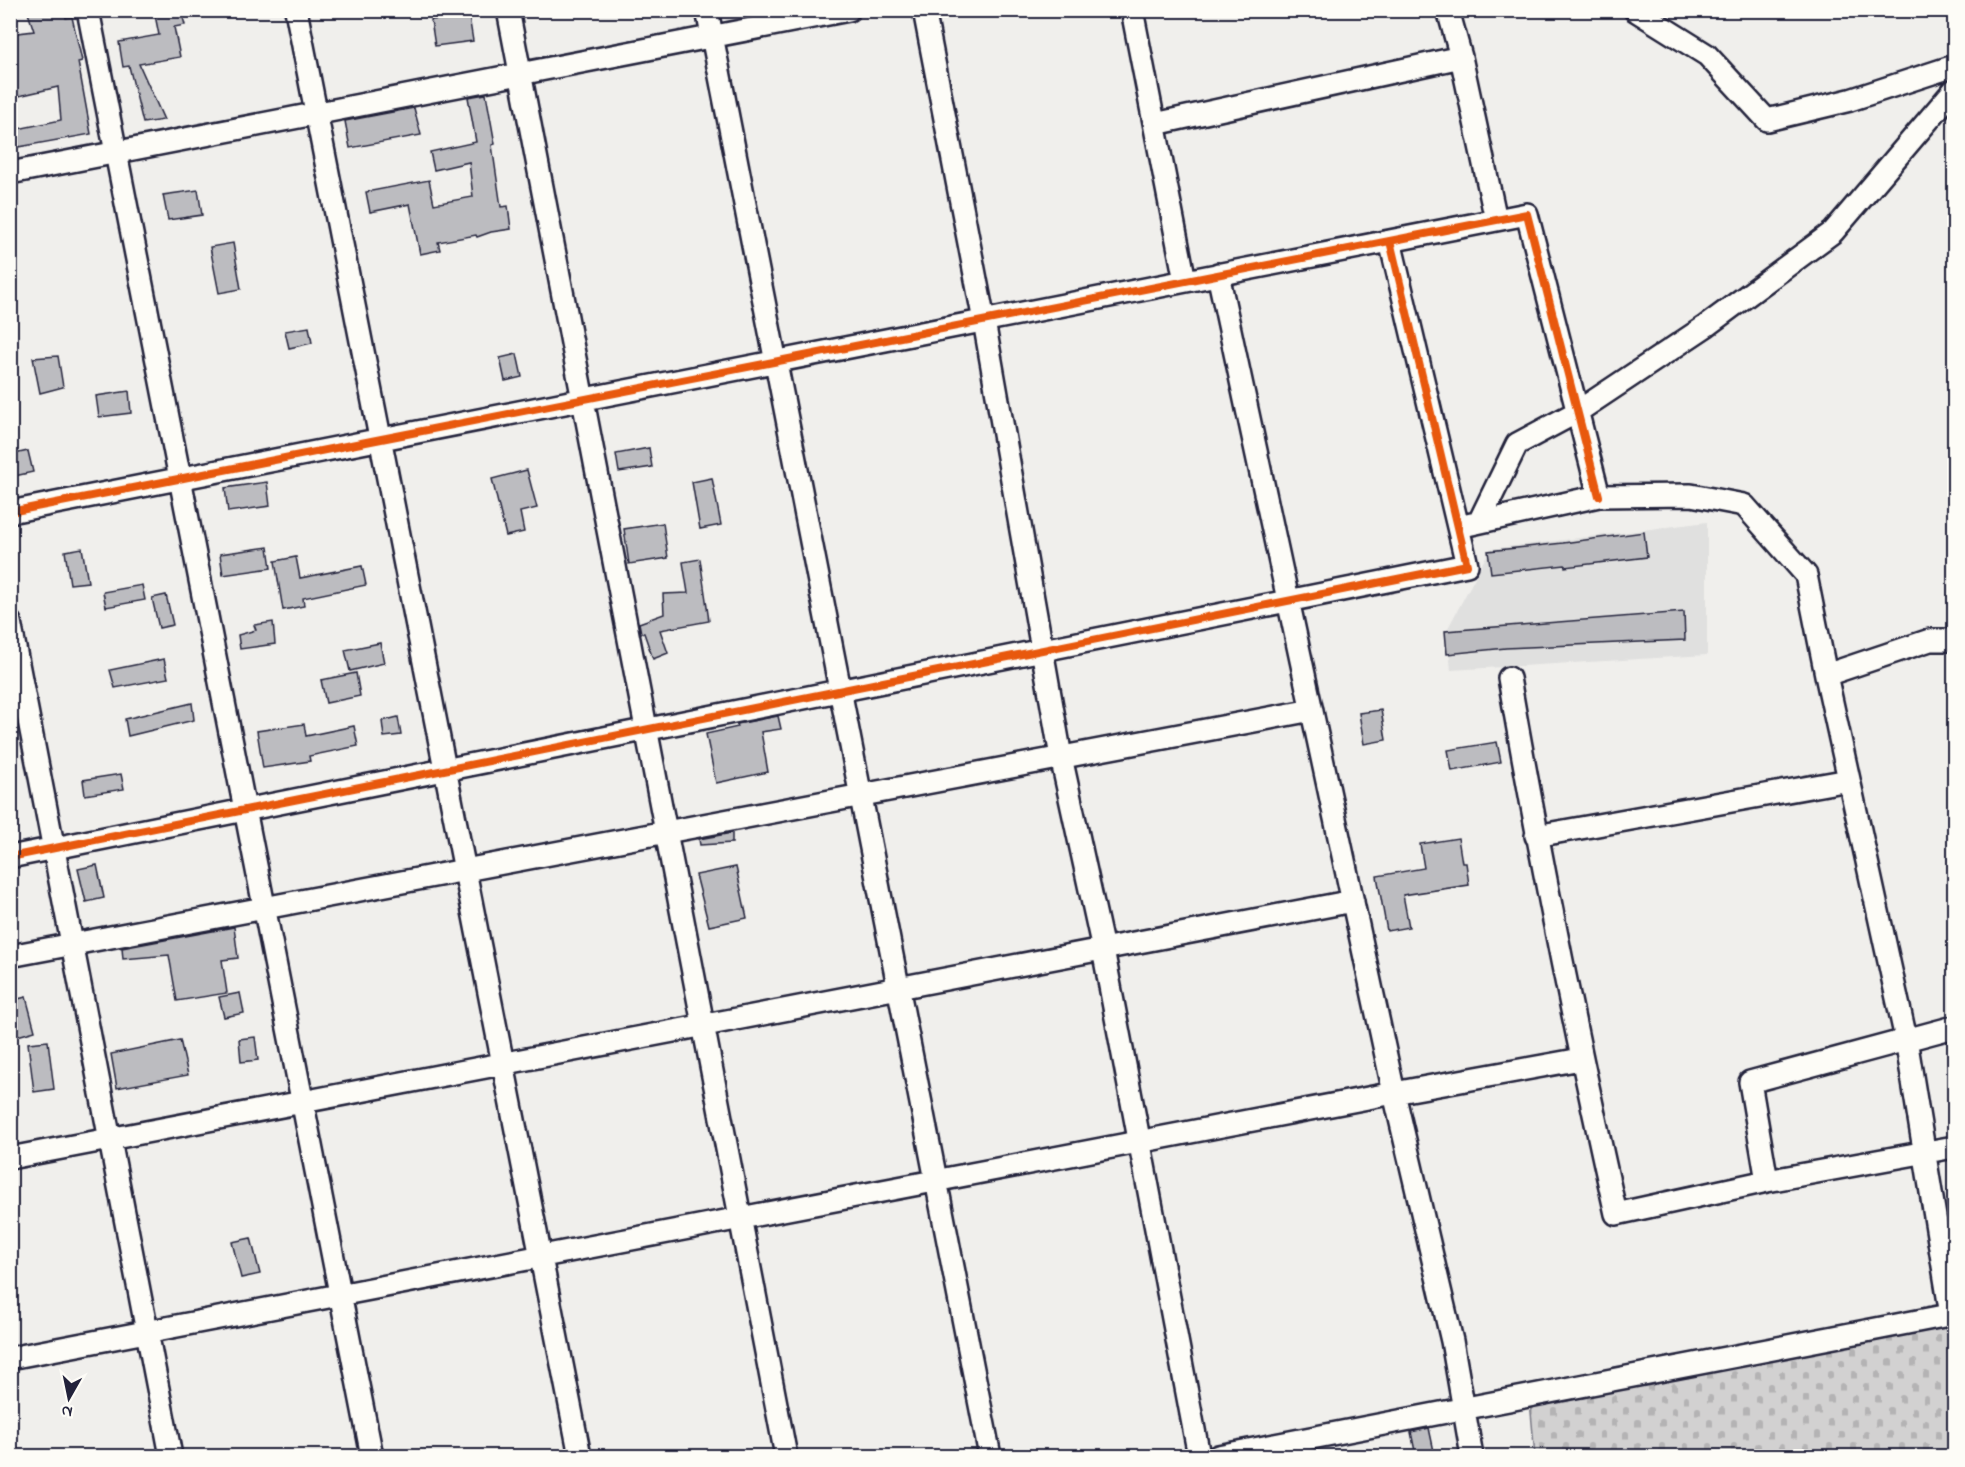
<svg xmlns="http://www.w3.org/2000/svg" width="1965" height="1467" viewBox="0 0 1965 1467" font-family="'Indie Flower',sans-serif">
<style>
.built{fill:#e0e0df}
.cemetery{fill:url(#cemetery-stones);stroke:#7a7a86;stroke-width:1.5}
.building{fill:#bcbcc0;stroke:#22223b;stroke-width:1.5}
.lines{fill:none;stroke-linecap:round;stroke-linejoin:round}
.street-casing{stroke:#22223b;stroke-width:26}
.street{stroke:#fdfcf7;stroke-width:21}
.cycleway-casing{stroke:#fdfcf7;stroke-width:11}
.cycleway{stroke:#e8590c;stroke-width:8}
</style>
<defs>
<pattern id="cemetery-stones" width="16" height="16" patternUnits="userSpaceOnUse" patternTransform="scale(1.5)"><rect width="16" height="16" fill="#d2d1d1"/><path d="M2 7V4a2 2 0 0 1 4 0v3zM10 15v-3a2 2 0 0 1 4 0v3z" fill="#b4b3b4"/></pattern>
</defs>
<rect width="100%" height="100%" fill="#f0efec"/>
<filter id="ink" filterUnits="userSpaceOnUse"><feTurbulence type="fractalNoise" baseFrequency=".0167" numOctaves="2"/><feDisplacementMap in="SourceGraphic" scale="12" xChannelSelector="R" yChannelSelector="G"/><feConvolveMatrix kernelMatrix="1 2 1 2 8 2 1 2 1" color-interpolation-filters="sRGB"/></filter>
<g filter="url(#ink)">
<path class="built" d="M 1707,522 L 1707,655 L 1451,670 L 1447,630 L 1490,549 Z"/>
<path class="cemetery" d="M 1954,1320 L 1954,1456 L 1535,1456 L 1530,1401 Z"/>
<path class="building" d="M 27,10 L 64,10 L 66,18 L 72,17 L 82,61 L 78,62 L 91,134 L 19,147 L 13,130 L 61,120 L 58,87 L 10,98 L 10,34 L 34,31 Z
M 154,10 L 181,10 L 185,25 L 174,27 L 180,57 L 139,64 L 164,120 L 143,123 L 129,66 L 123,67 L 119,42 L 159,35 Z
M 469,16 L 473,41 L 435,46 L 431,20 Z
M 486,94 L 495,144 L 492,145 L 501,207 L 508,206 L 511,229 L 491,232 L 477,237 L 476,235 L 438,242 L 440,250 L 420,254 L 410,204 L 370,212 L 366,192 L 429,180 L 434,204 L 473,197 L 469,162 L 434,170 L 430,152 L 476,142 L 468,97 Z
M 414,108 L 421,135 L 350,148 L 345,121 Z
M 198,190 L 202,215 L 168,220 L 163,195 Z
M 233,243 L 241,289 L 219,293 L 210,247 Z
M 309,327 L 312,343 L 289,348 L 285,331 Z
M 517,354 L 522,377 L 505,381 L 500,358 Z
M 58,356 L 63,387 L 40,393 L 33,358 Z
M 129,391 L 131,413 L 99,417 L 96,396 Z
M 649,448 L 652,467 L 619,472 L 616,454 Z
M 28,451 L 33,472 L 10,477 L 10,455 Z
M 527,470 L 537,508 L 520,512 L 524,532 L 506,536 L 492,479 Z
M 712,478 L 721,525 L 700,529 L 692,482 Z
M 267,482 L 270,506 L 228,512 L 225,488 Z
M 663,523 L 668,558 L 629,564 L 624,529 Z
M 1644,532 L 1647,557 L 1565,567 L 1565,565 L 1491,573 L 1488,551 L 1563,543 Z
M 268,547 L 271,568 L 223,575 L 220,554 Z
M 82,548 L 88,582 L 70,584 L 65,551 Z
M 296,557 L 300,578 L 362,566 L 366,585 L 303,598 L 304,606 L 283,610 L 275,561 Z
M 700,559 L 709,621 L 660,630 L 668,653 L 653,659 L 644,633 L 641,633 L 639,623 L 664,614 L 663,594 L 688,593 L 683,562 Z
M 142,585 L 145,600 L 106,607 L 103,592 Z
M 166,595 L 173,625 L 159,628 L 152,598 Z
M 1684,612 L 1685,640 L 1506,648 L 1447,654 L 1445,631 Z
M 273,622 L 275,644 L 240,649 L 238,635 L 256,630 L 254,625 Z
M 380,643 L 384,663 L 350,671 L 345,650 Z
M 164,659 L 168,678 L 115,688 L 110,670 Z
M 356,673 L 360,696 L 326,703 L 321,680 Z
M 192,703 L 194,720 L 128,736 L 125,719 Z
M 1381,710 L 1386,740 L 1364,744 L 1359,713 Z
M 778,716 L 781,729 L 761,732 L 768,772 L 716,783 L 706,734 L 738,727 L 737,724 Z
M 398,717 L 401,735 L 384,737 L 382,721 Z
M 304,724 L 306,736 L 354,726 L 358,746 L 309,756 L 310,761 L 263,768 L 257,731 Z
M 1497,742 L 1501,762 L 1452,771 L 1448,750 Z
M 121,774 L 124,789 L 85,795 L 83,780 Z
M 732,833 L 732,843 L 700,845 L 699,839 Z
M 1458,838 L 1462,863 L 1466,863 L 1469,885 L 1403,895 L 1409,927 L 1387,931 L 1377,876 L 1424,868 L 1420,844 Z
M 97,865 L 104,898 L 86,902 L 78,869 Z
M 736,867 L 747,918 L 709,926 L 696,875 Z
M 234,927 L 238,958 L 222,960 L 227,993 L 177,1001 L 169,955 L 123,959 L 122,948 Z
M 240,993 L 244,1013 L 224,1017 L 219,997 Z
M 26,997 L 35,1031 L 14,1037 L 10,1025 L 10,1001 Z
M 255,1037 L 258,1060 L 241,1062 L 239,1039 Z
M 180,1040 L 188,1075 L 117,1088 L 111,1054 Z
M 48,1041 L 54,1089 L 34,1092 L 28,1043 Z
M 251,1238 L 260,1274 L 241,1278 L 232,1242 Z
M 1429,1428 L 1435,1456 L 1416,1456 L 1411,1432 Z"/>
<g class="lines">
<defs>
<path id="street" d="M 88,10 L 372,1456
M 296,10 L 580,1456
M 508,10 L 786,1456
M 707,10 L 990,1456
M 924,10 L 984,321 L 1061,757 L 1103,949 L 1199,1456
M 1132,10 L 1185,281
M 1448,10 L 1461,57 L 1496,220
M 1635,10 L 1707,55 L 1767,120 L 1850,100 L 1954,66
M 1155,124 L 1461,57
M 10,173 L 849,10
M 1218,274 L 1394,1093 L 1452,1341 L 1472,1456
M 10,512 L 1527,214 L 1599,496
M 1479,522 L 1517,444 L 1577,412 L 1706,326 L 1833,232 L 1954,90
M 1458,527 L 1599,496 L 1691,495 L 1744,505 L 1806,575 L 1826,675 L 1906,1039 L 1951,1315
M 10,622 L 171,1456
M 1826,675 L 1930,640 L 1954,640
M 1509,678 C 1540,858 1576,1036 1616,1214 L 1767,1181 L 1954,1147
M 1536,836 L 1849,780
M 10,857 L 1467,565 L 1390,241
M 10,956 L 1312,710
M 10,1158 L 1353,901
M 1767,1181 L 1750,1082 L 1954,1027
M 10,1358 L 1394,1093 L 1581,1059
M 1218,1456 L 1954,1314"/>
</defs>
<use href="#street" class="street-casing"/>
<use href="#street" class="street"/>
<defs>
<path id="cycleway" d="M 10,512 L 1527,214 L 1599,496
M 10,857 L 1467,565 L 1390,241"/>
</defs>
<use href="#cycleway" class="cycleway-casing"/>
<use href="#cycleway" class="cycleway"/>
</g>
</g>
<rect width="1965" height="1467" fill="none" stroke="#fdfcf7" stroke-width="36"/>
<rect x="18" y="18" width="1929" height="1431" fill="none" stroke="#22223b" stroke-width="2" filter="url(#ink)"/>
<g transform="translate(69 1398) rotate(189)" stroke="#fdfcf7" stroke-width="4.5" paint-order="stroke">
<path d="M0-4.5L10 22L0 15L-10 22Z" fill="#22223b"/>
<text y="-9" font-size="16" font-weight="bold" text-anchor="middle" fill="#22223b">N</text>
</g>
</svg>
